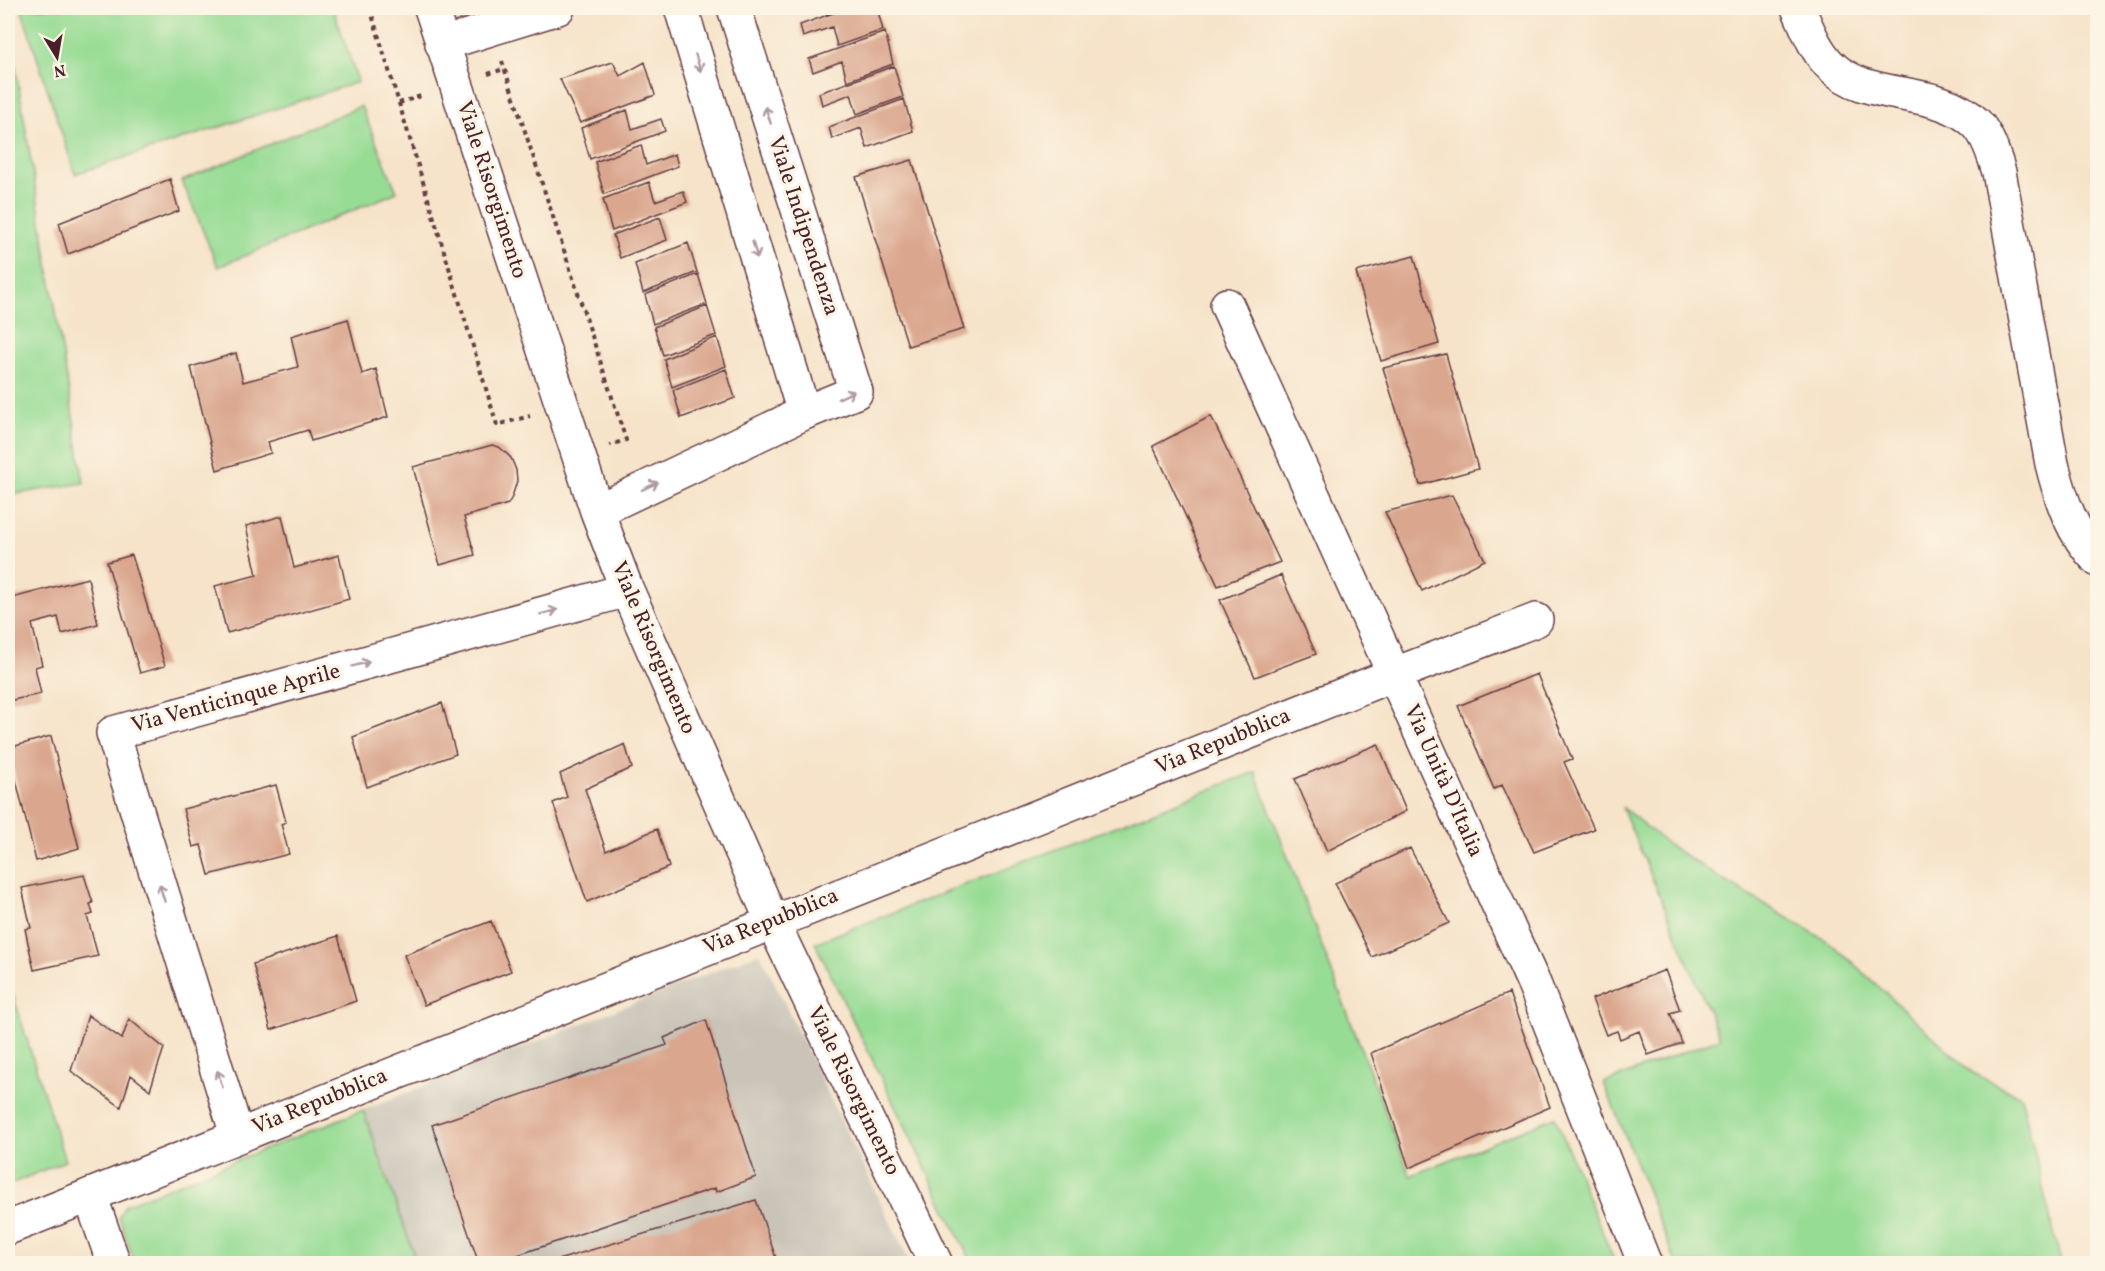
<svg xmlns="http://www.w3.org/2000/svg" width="2105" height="1271" viewBox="0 0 2105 1271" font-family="Vollkorn,serif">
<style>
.industrial{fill:#c9c3b8}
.green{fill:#97dc94;stroke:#707e60;stroke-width:1.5}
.building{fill:#daa68d}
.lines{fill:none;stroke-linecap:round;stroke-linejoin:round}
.minor-casing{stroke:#643c43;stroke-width:36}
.path{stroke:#643c43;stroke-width:4;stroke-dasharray:4.5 4.5;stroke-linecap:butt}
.minor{stroke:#fff;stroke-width:33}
.oneway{stroke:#ae9aa0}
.labels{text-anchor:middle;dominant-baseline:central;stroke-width:6;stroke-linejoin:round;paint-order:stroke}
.street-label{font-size:22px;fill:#4a1f2b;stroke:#fcf5e5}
</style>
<rect width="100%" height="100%" fill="#fcf5e5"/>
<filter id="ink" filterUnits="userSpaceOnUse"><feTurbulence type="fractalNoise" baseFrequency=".0167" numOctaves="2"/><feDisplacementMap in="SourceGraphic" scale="12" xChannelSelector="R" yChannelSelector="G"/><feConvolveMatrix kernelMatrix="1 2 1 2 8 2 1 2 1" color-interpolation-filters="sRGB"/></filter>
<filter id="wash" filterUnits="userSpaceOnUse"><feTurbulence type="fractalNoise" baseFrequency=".008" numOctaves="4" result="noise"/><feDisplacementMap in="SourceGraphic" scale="24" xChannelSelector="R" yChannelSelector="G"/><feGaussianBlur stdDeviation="1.35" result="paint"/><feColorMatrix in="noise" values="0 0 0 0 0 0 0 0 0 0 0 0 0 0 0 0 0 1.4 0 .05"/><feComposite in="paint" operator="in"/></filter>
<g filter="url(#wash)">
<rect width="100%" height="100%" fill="#f6e3c9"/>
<path class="industrial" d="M 760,953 L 910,1263 L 417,1263 L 363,1110 Z"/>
<path class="green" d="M 21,8 L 333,8 L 358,82 L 75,174 Z
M 8,21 L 84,483 L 8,495 Z
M 361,106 L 397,192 L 218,267 L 182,181 Z
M 1255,772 L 1410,1176 L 1555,1117 L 1615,1263 L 972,1263 L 815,943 Z
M 1622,807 L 1670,846 L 1718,877 L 1832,944 L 1973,1073 L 2021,1096 L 2061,1263 L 1676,1263 L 1604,1083 L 1720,1038 Z
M 8,979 L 65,1161 L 8,1185 Z
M 363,1110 L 417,1263 L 135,1263 L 119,1217 L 125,1205 Z"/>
<g id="blocks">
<path class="building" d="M 825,8 L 844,8 L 827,14 Z
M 847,8 L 877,8 L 883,30 L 837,46 L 832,27 L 803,37 L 800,25 Z
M 885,32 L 893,64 L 847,81 L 842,61 L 813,72 L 809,59 Z
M 613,62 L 620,76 L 645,62 L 655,95 L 580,123 L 560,79 Z
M 894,66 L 903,97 L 857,114 L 851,94 L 822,105 L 819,93 Z
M 904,99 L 913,131 L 867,148 L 861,128 L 832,139 L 829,127 Z
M 627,110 L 632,129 L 661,119 L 665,131 L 590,159 L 581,128 Z
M 641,145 L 646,165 L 675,154 L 678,166 L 604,194 L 595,162 Z
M 912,160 L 964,329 L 908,346 L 856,177 Z
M 170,179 L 179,211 L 68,254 L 59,223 Z
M 649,182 L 655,201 L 683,191 L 687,202 L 612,231 L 603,199 Z
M 660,217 L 667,240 L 620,258 L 613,235 Z
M 688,243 L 697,272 L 643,293 L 635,264 Z
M 1414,256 L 1439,344 L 1381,361 L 1356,272 Z
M 698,274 L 707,304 L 653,324 L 645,295 Z
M 707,306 L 716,335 L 663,355 L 654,327 Z
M 348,319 L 362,374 L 376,369 L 388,417 L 311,441 L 308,430 L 268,442 L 271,453 L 217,470 L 191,367 L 236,353 L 243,382 L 298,367 L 291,336 Z
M 717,337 L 726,366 L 672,387 L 664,359 Z
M 1446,354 L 1478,469 L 1420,485 L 1383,368 Z
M 726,369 L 735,398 L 681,418 L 673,390 Z
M 1211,416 L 1280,562 L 1218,586 L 1153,446 Z
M 492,445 L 499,447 L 505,452 L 511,458 L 516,470 L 517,481 L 512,497 L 508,504 L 464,517 L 475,555 L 440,565 L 413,467 Z
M 1452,495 L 1485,560 L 1422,591 L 1385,512 Z
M 282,516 L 294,568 L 339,555 L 349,599 L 227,633 L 215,586 L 257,575 L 246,526 Z
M 132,555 L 165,666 L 140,673 L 107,562 Z
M 1281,575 L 1316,654 L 1255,677 L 1220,600 Z
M 88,578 L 98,624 L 62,634 L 58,617 L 32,624 L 42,665 L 35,667 L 41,694 L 8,701 L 8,599 Z
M 1537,674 L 1572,759 L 1564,762 L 1594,829 L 1534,852 L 1502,785 L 1494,789 L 1458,706 Z
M 442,703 L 456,754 L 367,787 L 353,737 Z
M 51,736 L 79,848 L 36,861 L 8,748 Z
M 625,744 L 632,768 L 585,789 L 606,851 L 657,829 L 669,867 L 587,902 L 553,803 L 567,797 L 560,774 Z
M 1378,744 L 1406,811 L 1327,851 L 1295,779 Z
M 276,785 L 286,822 L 281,824 L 289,854 L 209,875 L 201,845 L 193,847 L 183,809 Z
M 1410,848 L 1449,923 L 1372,957 L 1335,883 Z
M 84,875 L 93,903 L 90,904 L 93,914 L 87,916 L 98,956 L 34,970 L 25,929 L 31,928 L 22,888 Z
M 491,921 L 511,971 L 424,1005 L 404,955 Z
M 338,936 L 356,1001 L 271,1030 L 253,964 Z
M 1665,970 L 1680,1010 L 1670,1013 L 1682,1043 L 1648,1055 L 1639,1031 L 1620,1039 L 1617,1031 L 1606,1035 L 1592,999 Z
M 1509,993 L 1550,1107 L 1409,1168 L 1371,1053 Z
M 88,1015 L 122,1039 L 129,1019 L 164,1048 L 150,1090 L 131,1075 L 121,1107 L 71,1071 Z
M 706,1020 L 756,1177 L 716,1192 L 715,1188 L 491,1264 L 479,1264 L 432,1125 L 667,1045 L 664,1038 Z
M 756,1200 L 778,1264 L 548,1264 L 548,1263 Z"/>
</g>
</g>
<g filter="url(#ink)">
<use href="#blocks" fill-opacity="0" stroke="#643c43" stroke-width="1.5"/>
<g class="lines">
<defs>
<path id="minor" d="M 431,8 L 597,511 L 627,590 L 773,923 L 936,1264
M 681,8 L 804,413 L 856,392 L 734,8
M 1798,8 C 1807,27 1814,48 1829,64 C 1868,104 1935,84 1976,123 C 1988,135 1994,156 1999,172 L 2052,464 C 2061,500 2072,533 2098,560
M 442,44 L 558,8
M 1227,305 L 1535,986 L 1645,1264
M 597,511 L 804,413
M 237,1135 L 113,733 L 627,590
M 90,1195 L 114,1264
M 8,1228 L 1395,674 L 1536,620"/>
</defs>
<use href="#minor" class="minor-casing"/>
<path class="path" d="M 370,8 L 497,425 L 530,416
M 502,61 L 626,440 L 610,445
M 488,74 L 504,69
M 399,103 L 424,95"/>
<use href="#minor" class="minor"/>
</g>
<defs><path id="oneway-shaft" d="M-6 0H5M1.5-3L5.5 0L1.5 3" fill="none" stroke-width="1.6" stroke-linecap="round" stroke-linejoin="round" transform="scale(1.5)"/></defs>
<g class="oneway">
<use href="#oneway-shaft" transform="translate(698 63) rotate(73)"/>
<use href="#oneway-shaft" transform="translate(768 115) rotate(-108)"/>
<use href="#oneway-shaft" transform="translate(755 250) rotate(73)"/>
<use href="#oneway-shaft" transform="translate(846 395) rotate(-25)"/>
<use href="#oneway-shaft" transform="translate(650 486) rotate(-25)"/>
<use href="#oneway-shaft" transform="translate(549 612) rotate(-15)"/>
<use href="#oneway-shaft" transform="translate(361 664) rotate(-15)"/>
<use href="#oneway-shaft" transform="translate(162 893) rotate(-107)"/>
<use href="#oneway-shaft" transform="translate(220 1079) rotate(-107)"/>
</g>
</g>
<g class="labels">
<g class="street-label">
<text transform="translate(491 190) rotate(72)">Viale Risorgimento</text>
<text transform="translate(803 226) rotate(72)">Viale Indipendenza</text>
<text transform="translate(653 648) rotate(67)">Viale Risorgimento</text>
<text transform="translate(236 699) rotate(-15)">Via Venticinque Aprile</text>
<text transform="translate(1223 742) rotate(-22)">Via Repubblica</text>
<text transform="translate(1443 781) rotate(66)">Via Unità D'Italia</text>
<text transform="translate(771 922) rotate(-22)">Via Repubblica</text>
<text transform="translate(853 1091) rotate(64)">Viale Risorgimento</text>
<text transform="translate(320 1102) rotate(-22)">Via Repubblica</text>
</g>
</g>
<rect width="2105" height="1271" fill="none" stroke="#fcf5e5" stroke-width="30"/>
<g transform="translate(57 57) rotate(169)" stroke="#fcf5e5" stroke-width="4.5" paint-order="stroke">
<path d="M0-4.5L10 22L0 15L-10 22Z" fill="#4a1f2b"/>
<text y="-9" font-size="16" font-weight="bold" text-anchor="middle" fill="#4a1f2b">N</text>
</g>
</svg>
